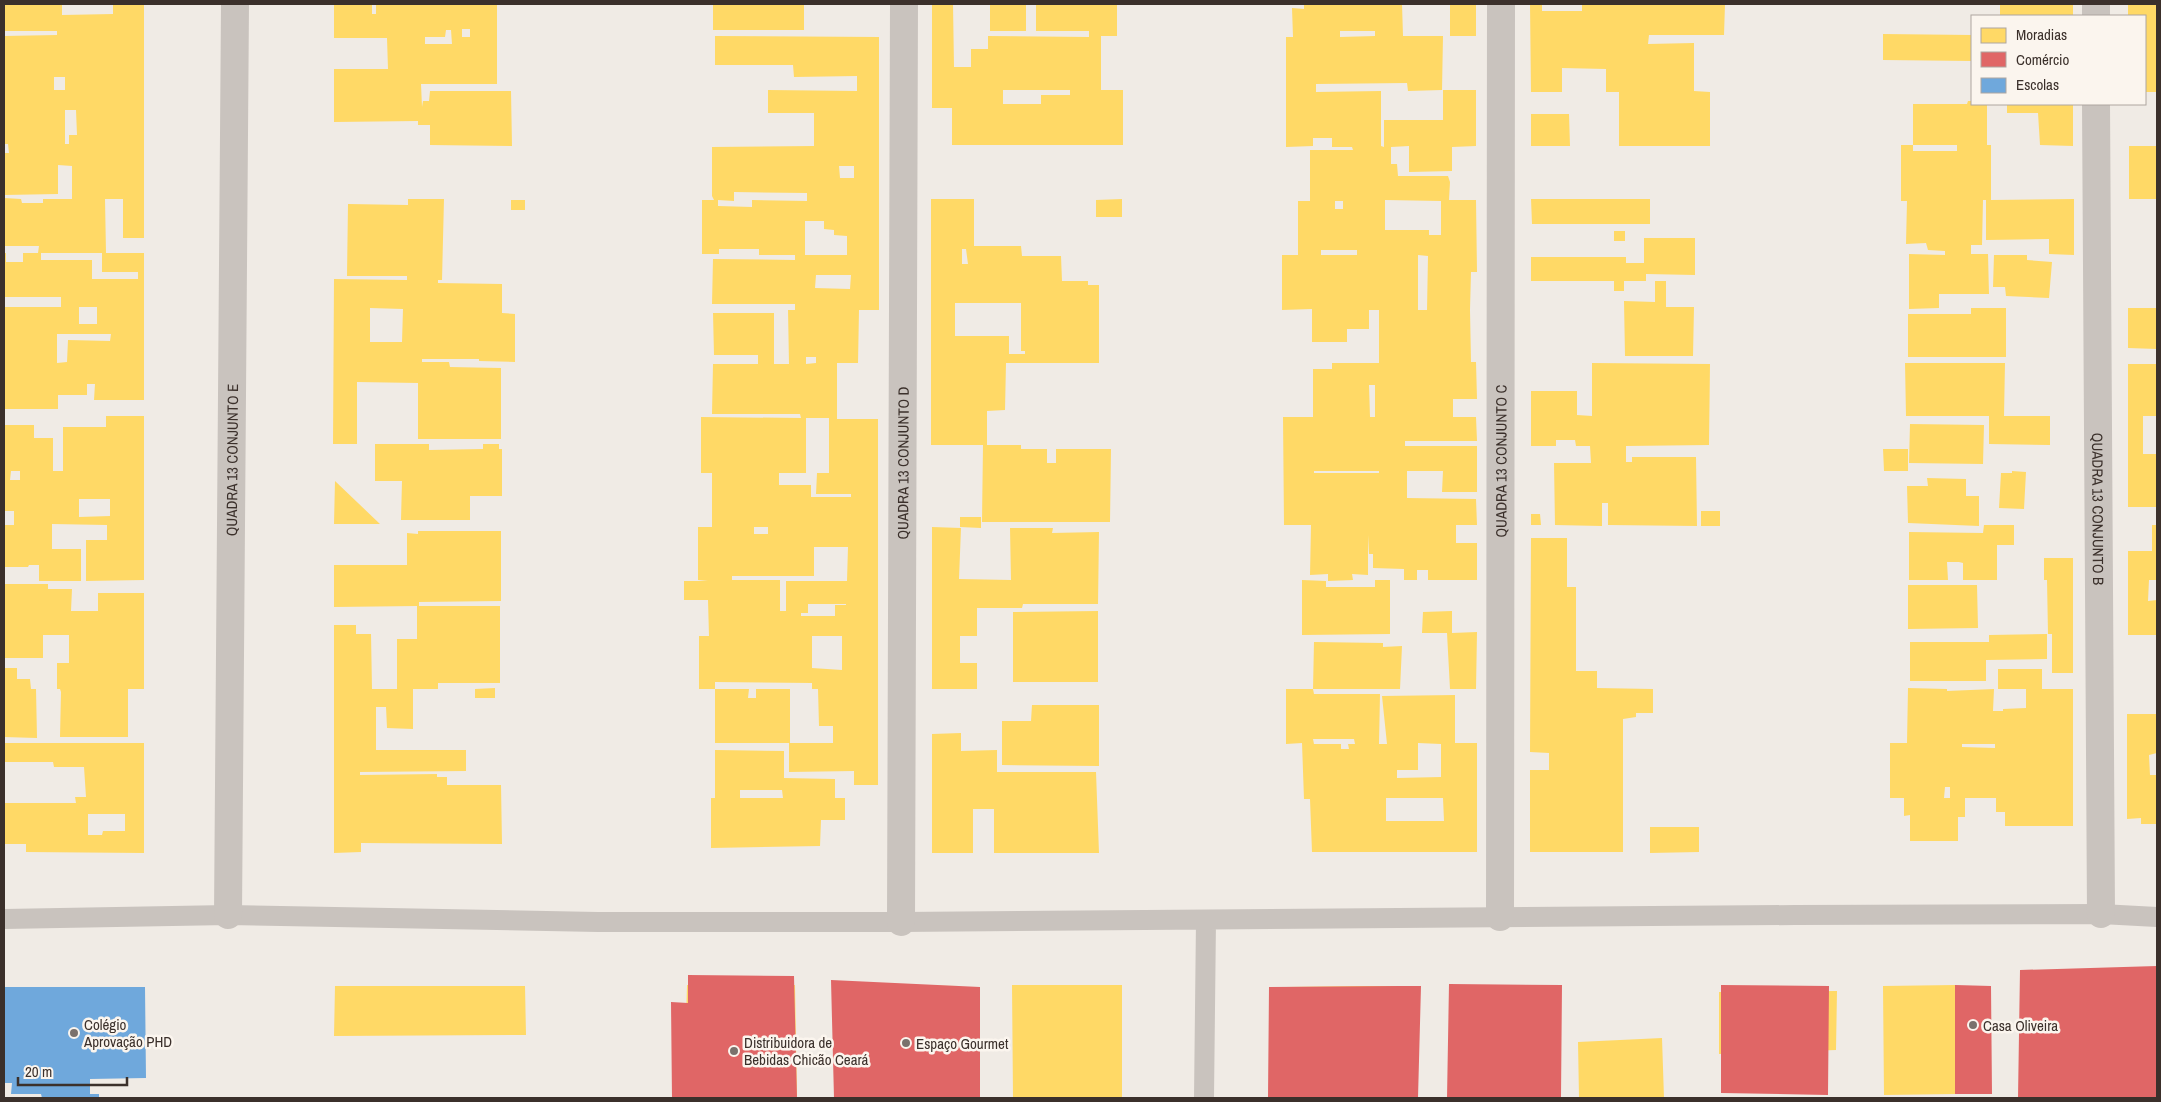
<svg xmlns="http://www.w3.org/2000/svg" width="2161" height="1102" viewBox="0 0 2161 1102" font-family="'Archivo Narrow',sans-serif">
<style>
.homes{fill:#ffd966;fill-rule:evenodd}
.shops{fill:#e06666}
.schools{fill:#6fa8dc}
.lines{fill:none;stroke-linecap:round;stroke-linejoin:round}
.lane{stroke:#c9c3be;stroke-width:20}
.street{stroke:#c9c3be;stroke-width:28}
.poi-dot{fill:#7a716c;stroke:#fbf5ee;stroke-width:2}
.labels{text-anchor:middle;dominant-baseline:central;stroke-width:5;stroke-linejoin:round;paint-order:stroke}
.street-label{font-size:15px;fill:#3b302b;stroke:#fbf5ee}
.poi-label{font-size:15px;fill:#3b302b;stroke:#fbf5ee;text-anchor:start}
</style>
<rect width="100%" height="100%" fill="#f0ebe5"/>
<path class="homes" d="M 4,4 L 62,4 L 62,15 L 113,14 L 113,4 L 144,4 L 144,238 L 123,238 L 123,199 L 105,199 L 106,253 L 144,253 L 144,400 L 94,400 L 95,384 L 87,384 L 87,395 L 58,395 L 58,409 L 4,409 L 4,307 L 61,307 L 61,297 L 4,297 L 4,253 L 6,253 L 6,262 L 23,262 L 23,253 L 38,253 L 39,246 L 4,246 L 4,198 L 21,199 L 22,203 L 43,203 L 43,199 L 72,199 L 72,166 L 58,165 L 58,194 L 4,195 L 4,153 L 9,153 L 8,144 L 4,144 L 4,36 L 57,35 L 57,31 L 4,31 ZM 54,77 L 65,77 L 65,90 L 54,90 ZM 65,110 L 76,110 L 77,135 L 69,135 L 69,144 L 65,144 ZM 41,253 L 102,253 L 102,272 L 138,272 L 138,279 L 92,279 L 92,260 L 41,260 ZM 79,307 L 97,307 L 97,324 L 79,324 ZM 57,334 L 111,334 L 110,341 L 68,340 L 67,362 L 57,363 Z
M 334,4 L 372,4 L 372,14 L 376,14 L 376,4 L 497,4 L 497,84 L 421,84 L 422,107 L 423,101 L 429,101 L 430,91 L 511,91 L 512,146 L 430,145 L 430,125 L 418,125 L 418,121 L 334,122 L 334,69 L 388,69 L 387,38 L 334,38 ZM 462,29 L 470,29 L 470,37 L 462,37 ZM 446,30 L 451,30 L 452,44 L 425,44 L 425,37 L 445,37 Z
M 713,4 L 804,4 L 804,30 L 713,30 Z
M 932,4 L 953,4 L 954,67 L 971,67 L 971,49 L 988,49 L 988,36 L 1089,37 L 1089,31 L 1036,31 L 1036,4 L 1117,4 L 1117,36 L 1101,36 L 1101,90 L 1123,90 L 1123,145 L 952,145 L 952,108 L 932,108 ZM 1003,90 L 1070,90 L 1070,95 L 1041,95 L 1041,104 L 1003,104 Z
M 990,4 L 1026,4 L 1026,31 L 990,31 Z
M 1304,4 L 1402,4 L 1403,36 L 1443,36 L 1442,90 L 1408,91 L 1407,83 L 1316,84 L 1316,92 L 1381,91 L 1381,146 L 1384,147 L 1384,120 L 1443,120 L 1443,90 L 1476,90 L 1476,146 L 1452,147 L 1452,171 L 1409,172 L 1409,146 L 1391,147 L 1391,164 L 1397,164 L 1398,176 L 1448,176 L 1450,182 L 1449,200 L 1476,200 L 1477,272 L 1471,272 L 1470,310 L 1471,362 L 1476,362 L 1477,399 L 1453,399 L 1453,417 L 1476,417 L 1477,441 L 1405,441 L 1405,446 L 1477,446 L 1477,492 L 1442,492 L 1443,471 L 1407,471 L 1407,498 L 1476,499 L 1477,525 L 1456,525 L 1456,543 L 1477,543 L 1477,580 L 1428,580 L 1428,570 L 1417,570 L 1417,580 L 1404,580 L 1404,569 L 1373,568 L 1373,554 L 1369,554 L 1368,535 L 1368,575 L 1352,574 L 1353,580 L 1328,581 L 1328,574 L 1310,575 L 1311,525 L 1284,525 L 1283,417 L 1313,417 L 1313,369 L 1332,369 L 1332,363 L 1379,363 L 1379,310 L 1369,310 L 1369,329 L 1347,329 L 1347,342 L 1312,342 L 1312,309 L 1282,310 L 1282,255 L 1298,255 L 1298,201 L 1310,201 L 1310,150 L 1353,150 L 1352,147 L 1332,147 L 1332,138 L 1313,138 L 1313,146 L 1286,147 L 1286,37 L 1293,37 L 1292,8 L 1304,9 ZM 1340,31 L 1375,31 L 1375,36 L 1340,37 ZM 1385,200 L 1441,201 L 1441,235 L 1429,235 L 1429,230 L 1385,230 ZM 1335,201 L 1343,201 L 1343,209 L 1335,209 ZM 1321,250 L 1357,250 L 1357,255 L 1321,255 ZM 1418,255 L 1428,256 L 1427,310 L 1418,310 ZM 1369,385 L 1375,385 L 1375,417 L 1370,417 ZM 1314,471 L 1379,471 L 1379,473 L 1314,473 Z
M 1450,4 L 1476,4 L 1476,36 L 1450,36 Z
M 1530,4 L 1542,4 L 1542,11 L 1582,11 L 1582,4 L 1725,4 L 1724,35 L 1649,35 L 1648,44 L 1694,43 L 1694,91 L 1710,92 L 1710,146 L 1619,146 L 1619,92 L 1606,92 L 1606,69 L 1562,68 L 1562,92 L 1531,92 Z
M 2000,4 L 2073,4 L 2073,16 L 2000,16 Z
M 2128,4 L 2157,4 L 2157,92 L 2145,92 L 2145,16 L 2128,16 Z
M 1883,34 L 1972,35 L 1972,61 L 1883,60 Z
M 715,36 L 879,37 L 879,310 L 859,310 L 858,363 L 837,363 L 837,419 L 878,419 L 878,785 L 854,785 L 854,771 L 789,772 L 789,743 L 833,743 L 833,726 L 819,726 L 818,689 L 812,689 L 812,683 L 715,682 L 715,689 L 699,689 L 699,636 L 709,636 L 708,600 L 684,600 L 684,581 L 708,581 L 698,580 L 698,527 L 712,527 L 712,473 L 701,473 L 701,417 L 801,418 L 800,414 L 712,414 L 713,364 L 758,364 L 758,355 L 714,355 L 713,313 L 774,313 L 774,364 L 789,364 L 788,310 L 795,310 L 795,304 L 712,304 L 713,259 L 795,260 L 795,255 L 759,255 L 759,249 L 719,249 L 719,254 L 702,254 L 702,200 L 714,200 L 712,196 L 712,147 L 814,146 L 814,113 L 768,113 L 768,90 L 857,91 L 857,76 L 794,77 L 793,65 L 715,65 ZM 839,166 L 854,166 L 854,178 L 840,178 ZM 734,192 L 807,193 L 807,201 L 752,200 L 752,207 L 718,206 L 718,200 L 734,201 ZM 805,221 L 824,221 L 824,229 L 834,230 L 834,235 L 847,236 L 847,255 L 805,255 ZM 816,275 L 851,275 L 850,289 L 815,288 ZM 806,357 L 816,357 L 816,363 L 806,364 ZM 806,418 L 829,418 L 829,473 L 817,473 L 816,494 L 851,494 L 851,497 L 811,497 L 811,485 L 779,485 L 779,473 L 806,473 ZM 754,527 L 768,527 L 768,534 L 754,534 ZM 814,547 L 848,547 L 847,581 L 786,581 L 786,611 L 780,611 L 780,580 L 732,580 L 732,576 L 814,576 ZM 808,604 L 846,604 L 846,605 L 835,605 L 835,616 L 801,616 L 801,613 L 808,613 ZM 812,636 L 842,636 L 842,670 L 812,668 Z
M 1968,101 L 1972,101 L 1972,104 L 1987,104 L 1987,145 L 1991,145 L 1991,200 L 2074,199 L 2074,255 L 2049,254 L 2049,239 L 1986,240 L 1986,200 L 1983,200 L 1982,245 L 1971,245 L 1971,254 L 1988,254 L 1989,294 L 1939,294 L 1939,308 L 1909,309 L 1909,254 L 1945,255 L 1945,251 L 1928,250 L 1926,243 L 1906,244 L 1907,201 L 1901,201 L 1901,145 L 1913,145 L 1913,151 L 1957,151 L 1957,145 L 1913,145 L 1913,104 L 1967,104 Z
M 2007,104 L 2073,104 L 2073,146 L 2040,145 L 2038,113 L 2007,113 Z
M 1531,114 L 1569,114 L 1570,146 L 1531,146 Z
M 2129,146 L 2157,146 L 2157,199 L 2129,199 Z
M 408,199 L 444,199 L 442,280 L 438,280 L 438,283 L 502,284 L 502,313 L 515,314 L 515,362 L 479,361 L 479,359 L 422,359 L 422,362 L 449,362 L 450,367 L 501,368 L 501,439 L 418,439 L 418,383 L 357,382 L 357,444 L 333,444 L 334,279 L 407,280 L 407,276 L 347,276 L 348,204 L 408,205 ZM 370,308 L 403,309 L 402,342 L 370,342 Z
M 931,199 L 974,199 L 974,246 L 1021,246 L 1022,256 L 1061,256 L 1062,281 L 1088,281 L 1088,285 L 1099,285 L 1099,363 L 1006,363 L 1005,410 L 987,411 L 987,445 L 1021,445 L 1021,449 L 1047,449 L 1047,463 L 1056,463 L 1056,449 L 1111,449 L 1110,522 L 982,522 L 983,445 L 931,445 ZM 962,249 L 966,249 L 968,264 L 962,264 ZM 955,303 L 1021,303 L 1021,351 L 1025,351 L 1025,354 L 1009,354 L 1009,336 L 955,336 Z
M 1122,199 L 1122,217 L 1096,217 L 1096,200 Z
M 1531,199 L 1650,199 L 1650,224 L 1532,224 Z
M 511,200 L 525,200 L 525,210 L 511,210 Z
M 1614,231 L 1625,231 L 1625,241 L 1614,241 Z
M 1644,238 L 1695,238 L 1695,275 L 1646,274 L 1646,281 L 1624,281 L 1624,291 L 1614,291 L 1614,281 L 1531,281 L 1531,257 L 1626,257 L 1626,263 L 1644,263 Z
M 1994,255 L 2027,255 L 2027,260 L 2052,262 L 2049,298 L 2006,296 L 2005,287 L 1993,287 Z
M 1655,281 L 1666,281 L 1666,307 L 1694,307 L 1693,356 L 1625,356 L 1624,301 L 1655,302 Z
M 1971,308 L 2006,308 L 2006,357 L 1908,357 L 1908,314 L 1971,314 Z
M 2128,308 L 2157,308 L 2157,349 L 2128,348 Z
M 1592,363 L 1710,364 L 1709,445 L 1626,446 L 1626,462 L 1632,462 L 1632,457 L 1696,457 L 1697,526 L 1608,525 L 1608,503 L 1602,503 L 1602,526 L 1555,525 L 1554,463 L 1591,463 L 1590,446 L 1576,446 L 1575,440 L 1556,440 L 1556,446 L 1531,446 L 1531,391 L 1577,391 L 1577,415 L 1592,416 Z
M 1905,363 L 2005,363 L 2004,416 L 2050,416 L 2050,445 L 1989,444 L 1989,416 L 1906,416 Z
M 2128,364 L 2157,364 L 2157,416 L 2143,416 L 2143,454 L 2157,454 L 2157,507 L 2128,507 Z
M 106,416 L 144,416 L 144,580 L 86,581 L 86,540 L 107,540 L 107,525 L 52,524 L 52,549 L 81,549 L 81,581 L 39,581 L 39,565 L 29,565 L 28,567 L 4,567 L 4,525 L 14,525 L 14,511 L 4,511 L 4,425 L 34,425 L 34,438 L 53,438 L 53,471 L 63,471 L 63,427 L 106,427 ZM 11,471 L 20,471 L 20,480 L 10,480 ZM 79,499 L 110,499 L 110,516 L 79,517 Z
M 1910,424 L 1984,425 L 1983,464 L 1909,463 Z
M 375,444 L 429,444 L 429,450 L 483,449 L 483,444 L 499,444 L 499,449 L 502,449 L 502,496 L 470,496 L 470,520 L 401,520 L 402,481 L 375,481 Z
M 1883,449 L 1908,449 L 1908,471 L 1884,471 Z
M 2012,471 L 2026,472 L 2024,509 L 1999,508 L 2001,473 L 2012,473 Z
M 1927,478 L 1966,479 L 1966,496 L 1979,496 L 1979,526 L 1908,523 L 1907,486 L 1928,486 Z
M 335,481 L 380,524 L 334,524 Z
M 1701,511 L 1720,511 L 1720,526 L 1701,526 Z
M 1531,514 L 1540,514 L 1541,525 L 1531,525 Z
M 960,517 L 981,517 L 981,528 L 960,527 Z
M 1984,525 L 2014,525 L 2014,545 L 1997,545 L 1997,580 L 1963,580 L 1963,563 L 1959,562 L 1947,562 L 1948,580 L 1909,580 L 1909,532 L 1983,533 Z
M 2152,525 L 2157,525 L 2157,580 L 2149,580 L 2148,601 L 2157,600 L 2157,635 L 2128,635 L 2128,551 L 2152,551 Z
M 932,527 L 961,528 L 959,579 L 1011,580 L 1010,528 L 1053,528 L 1052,533 L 1099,532 L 1098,604 L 1023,604 L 1022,608 L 977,608 L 977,636 L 960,636 L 960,663 L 977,663 L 977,689 L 932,689 Z
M 418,531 L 501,531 L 501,601 L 419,602 L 419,606 L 500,606 L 500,683 L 438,683 L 438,689 L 413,689 L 413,729 L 387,728 L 386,707 L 376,707 L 376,750 L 466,750 L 466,771 L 360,772 L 360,775 L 437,774 L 437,777 L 447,777 L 447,785 L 501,785 L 502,844 L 361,843 L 361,852 L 334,853 L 334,625 L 356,625 L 356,634 L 371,634 L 372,689 L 397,689 L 397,639 L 417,639 L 417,606 L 334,607 L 334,565 L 407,565 L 407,533 L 418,534 Z
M 1531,538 L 1567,538 L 1567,587 L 1576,587 L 1576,671 L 1597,671 L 1597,688 L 1653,689 L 1653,713 L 1636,713 L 1636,717 L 1623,719 L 1623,852 L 1530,852 L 1530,770 L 1549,770 L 1549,753 L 1530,752 Z
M 2044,558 L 2073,558 L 2073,673 L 2052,673 L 2052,634 L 2048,634 L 2047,580 L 2044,580 Z
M 1302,580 L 1326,581 L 1326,587 L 1375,587 L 1375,580 L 1390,580 L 1390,634 L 1302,635 Z
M 4,584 L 48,584 L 48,589 L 72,589 L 71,611 L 98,611 L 98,593 L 144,593 L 144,689 L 128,689 L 128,737 L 60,737 L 61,692 L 60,689 L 57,689 L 57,663 L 69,663 L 69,635 L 43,635 L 43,658 L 4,658 Z
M 1908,585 L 1977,585 L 1978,628 L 1908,629 Z
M 1098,611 L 1098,682 L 1013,682 L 1013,612 Z
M 1452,611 L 1452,633 L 1477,632 L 1476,689 L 1450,689 L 1447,633 L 1422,633 L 1423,612 Z
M 2047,634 L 2047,659 L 1986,660 L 1986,681 L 1910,681 L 1910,642 L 1989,642 L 1989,635 Z
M 1314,642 L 1383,643 L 1383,647 L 1402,646 L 1400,689 L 1313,689 Z
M 4,668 L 17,668 L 17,679 L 30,679 L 31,689 L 36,689 L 37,738 L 4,737 Z
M 1998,669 L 2042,669 L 2042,689 L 2073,689 L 2073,826 L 2005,826 L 2005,812 L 1996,812 L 1996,798 L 1965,798 L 1965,817 L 1958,817 L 1958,841 L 1910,841 L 1910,815 L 1904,816 L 1904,798 L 1890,798 L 1890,743 L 1907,743 L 1908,688 L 1947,689 L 1947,691 L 1994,689 L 1993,711 L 2003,711 L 2003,709 L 2026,708 L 2026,689 L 1998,689 ZM 1962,744 L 1995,744 L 1995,748 L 1962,747 ZM 1945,787 L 1950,787 L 1950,798 L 1944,798 Z
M 495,688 L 495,698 L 475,698 L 475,689 Z
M 715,689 L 749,689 L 748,698 L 756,698 L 756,689 L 790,689 L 790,743 L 715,743 Z
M 1286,689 L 1313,689 L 1314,694 L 1380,694 L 1379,744 L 1387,744 L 1382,696 L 1455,695 L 1455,743 L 1477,743 L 1477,852 L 1312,852 L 1310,799 L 1304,799 L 1302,743 L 1286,744 ZM 1313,739 L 1354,739 L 1355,744 L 1348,744 L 1349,749 L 1341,749 L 1341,744 L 1314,744 ZM 1418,743 L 1441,744 L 1441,777 L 1397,778 L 1397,770 L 1418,770 ZM 1386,798 L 1443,798 L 1444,821 L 1386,821 Z
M 1032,705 L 1099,705 L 1099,766 L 1002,765 L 1002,721 L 1031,721 Z
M 2127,714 L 2157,714 L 2157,753 L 2149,755 L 2150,775 L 2157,775 L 2157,824 L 2141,824 L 2141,818 L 2127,819 Z
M 961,733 L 961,751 L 997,750 L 997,772 L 1096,772 L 1099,853 L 994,853 L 994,809 L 973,809 L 973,853 L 932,853 L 932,734 Z
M 4,743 L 144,743 L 144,853 L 26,852 L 26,844 L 4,844 L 4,803 L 76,803 L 75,797 L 86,797 L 84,767 L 54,767 L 53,762 L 4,762 ZM 88,814 L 125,814 L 125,831 L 103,831 L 102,835 L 88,835 Z
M 715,750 L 784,751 L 784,778 L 835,779 L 835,798 L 845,798 L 845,820 L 821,820 L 820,846 L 711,848 L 711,798 L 715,798 ZM 740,790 L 782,790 L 783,798 L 740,798 Z
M 1650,827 L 1699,827 L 1699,852 L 1650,853 Z
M 687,985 L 795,985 L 797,1096 L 684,1096 Z
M 852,985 L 959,986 L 958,1093 L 851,1094 Z
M 1012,985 L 1122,985 L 1122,1097 L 1013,1097 Z
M 1955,985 L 1955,1094 L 1884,1095 L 1883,986 Z
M 2156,985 L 2157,1095 L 2049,1094 L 2048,986 Z
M 335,986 L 525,986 L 526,1035 L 334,1036 Z
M 1364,986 L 1398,986 L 1397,1098 L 1286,1098 L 1286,987 Z
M 1837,991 L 1836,1050 L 1719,1054 L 1719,992 Z
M 1504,992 L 1504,1002 L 1533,1002 L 1534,1016 L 1543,1016 L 1543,1041 L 1559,1041 L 1559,1093 L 1451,1093 L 1450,993 Z
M 1662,1038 L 1664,1098 L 1579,1098 L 1578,1042 Z"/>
<path class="shops" d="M 2157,966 L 2157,1098 L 2018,1098 L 2020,970 Z
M 688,975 L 794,976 L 797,1098 L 672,1098 L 671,1002 L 688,1003 Z
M 831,980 L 980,987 L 980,1098 L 834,1098 Z
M 1449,984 L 1562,985 L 1561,1098 L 1447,1098 Z
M 1721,985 L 1829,986 L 1828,1095 L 1721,1093 Z
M 1955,985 L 1991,986 L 1992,1094 L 1955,1094 Z
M 1398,986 L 1421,986 L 1418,1098 L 1268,1098 L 1269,987 Z"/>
<path class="schools" d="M 4,987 L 145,987 L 146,1078 L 90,1079 L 90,1094 L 99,1094 L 99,1098 L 42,1098 L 41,1094 L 11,1094 L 12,1083 L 4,1083 Z"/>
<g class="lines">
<path class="lane" d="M 4,919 L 228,915 L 598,922 L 901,922 L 1795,915 L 2101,914 L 2157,917
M 1204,1098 L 1206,920"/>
<g class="street">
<path d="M 2096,4 L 2096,16"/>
<path id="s1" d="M 2096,104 L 2101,914"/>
<path id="s2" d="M 228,915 L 235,4"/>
<path id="s3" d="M 1500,917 L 1501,4"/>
<path id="s4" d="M 901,922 L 904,4"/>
</g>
</g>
<g class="poi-dot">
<circle cx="1973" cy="1025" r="5"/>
<circle cx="74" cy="1033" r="5"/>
<circle cx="906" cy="1043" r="5"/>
<circle cx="734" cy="1051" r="5"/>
</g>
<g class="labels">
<g class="street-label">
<text stroke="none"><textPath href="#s2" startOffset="455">QUADRA 13 CONJUNTO E</textPath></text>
<text stroke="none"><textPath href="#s3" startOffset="456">QUADRA 13 CONJUNTO C</textPath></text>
<text stroke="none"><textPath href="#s4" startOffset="459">QUADRA 13 CONJUNTO D</textPath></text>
<text stroke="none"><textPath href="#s1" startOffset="405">QUADRA 13 CONJUNTO B</textPath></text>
</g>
<g class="poi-label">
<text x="84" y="1024">Colégio<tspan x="84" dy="17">Aprovação PHD</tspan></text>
<text x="1983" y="1025">Casa Oliveira</text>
<text x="744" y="1042">Distribuidora de<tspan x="744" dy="17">Bebidas Chicão Ceará</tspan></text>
<text x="916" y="1043">Espaço Gourmet</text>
</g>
</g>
<rect width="2161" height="1102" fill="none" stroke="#3b302b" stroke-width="10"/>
<rect x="1971" y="15" width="175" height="90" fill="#fbf5ee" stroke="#aea6a0"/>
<rect x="1981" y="28" width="25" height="15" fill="#ffd966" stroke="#aea6a0"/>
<text x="2016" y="40" font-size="15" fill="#3b302b">Moradias</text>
<rect x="1981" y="52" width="25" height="15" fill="#e06666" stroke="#aea6a0"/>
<text x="2016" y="65" font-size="15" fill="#3b302b">Comércio</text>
<rect x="1981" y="78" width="25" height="15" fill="#6fa8dc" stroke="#aea6a0"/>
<text x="2016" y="90" font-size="15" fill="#3b302b">Escolas</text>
<path d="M18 1077v8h109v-8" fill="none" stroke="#3b302b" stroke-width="2.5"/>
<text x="25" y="1077" font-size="15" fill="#3b302b" stroke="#fbf5ee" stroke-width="4" paint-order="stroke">20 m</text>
</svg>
